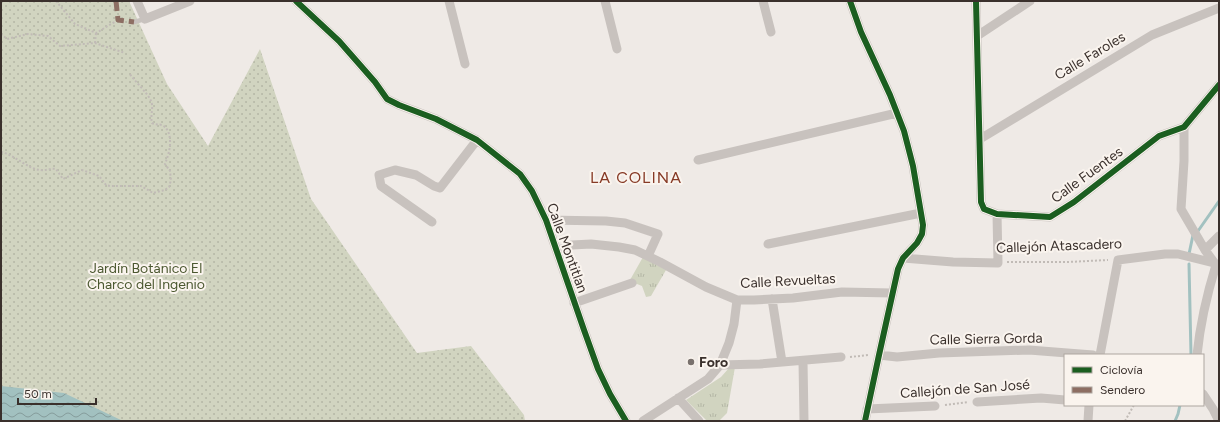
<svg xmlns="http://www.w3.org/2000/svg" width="1220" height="422" viewBox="0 0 1220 422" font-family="Figtree,sans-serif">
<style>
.grass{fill:url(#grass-tufts)}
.garden{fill:url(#garden-dots)}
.water{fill:url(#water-waves)}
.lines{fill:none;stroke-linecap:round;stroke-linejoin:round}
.stream{stroke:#a2c1c0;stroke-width:3}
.path{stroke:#c1bbb6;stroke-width:2;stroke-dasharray:2 2;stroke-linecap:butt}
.service{stroke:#c8c2be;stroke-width:4.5}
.minor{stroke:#c8c2be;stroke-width:9}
.quiet{stroke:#8d6e63;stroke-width:5;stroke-dasharray:10 5;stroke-linecap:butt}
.cycleway-casing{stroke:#faf4ee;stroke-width:8}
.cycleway{stroke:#1b5e20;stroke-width:6}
.poi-dot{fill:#79716d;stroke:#faf4ee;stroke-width:1.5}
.labels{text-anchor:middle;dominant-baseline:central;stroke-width:4;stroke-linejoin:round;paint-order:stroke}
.street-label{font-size:14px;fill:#3a302c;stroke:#faf4ee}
.park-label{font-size:14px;fill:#4b5830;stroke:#faf4ee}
.poi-label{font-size:14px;font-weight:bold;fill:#3a302c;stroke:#faf4ee;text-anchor:start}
.quarter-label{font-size:16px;letter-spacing:1px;fill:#873a26;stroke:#faf4ee}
</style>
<defs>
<pattern id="grass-tufts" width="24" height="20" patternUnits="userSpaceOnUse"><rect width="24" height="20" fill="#d1d4c0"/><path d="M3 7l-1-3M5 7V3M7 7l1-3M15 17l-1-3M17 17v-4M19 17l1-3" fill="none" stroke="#b4b6a5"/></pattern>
<pattern id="garden-dots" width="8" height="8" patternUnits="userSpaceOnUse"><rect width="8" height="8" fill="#d1d4c0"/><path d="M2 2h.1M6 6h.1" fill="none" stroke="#b4b6a5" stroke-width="1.8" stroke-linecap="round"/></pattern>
<pattern id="water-waves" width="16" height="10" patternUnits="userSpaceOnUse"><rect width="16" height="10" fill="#a2c1c0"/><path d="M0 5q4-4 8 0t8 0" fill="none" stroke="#859d9c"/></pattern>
</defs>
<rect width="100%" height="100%" fill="#efeae6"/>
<path class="grass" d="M 643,257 L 666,270 L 651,296 L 646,297 L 642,286 L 637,284 L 629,288 L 630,280 Z
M 735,367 L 727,413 L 719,421 L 707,421 L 686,400 L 721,377 L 729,368 Z"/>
<path class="garden" d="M 1,1 L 129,1 L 167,84 L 208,146 L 260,49 L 311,199 L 417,353 L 471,346 L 524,415 L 525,421 L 1,421 Z"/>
<path class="water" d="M 1,386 L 64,393 L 123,421 L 1,421 Z"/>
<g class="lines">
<path class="stream" d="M 1198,231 L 1219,201
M 1189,254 L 1193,235
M 1189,264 L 1191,355
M 1175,421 L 1178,414 L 1180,405"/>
<path class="path" d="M 56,1 L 75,24 L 96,33 L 118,20
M 1,34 L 7,39 L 28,34 L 48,36 L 60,46 L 95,43 L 125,53
M 95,43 L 96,33
M 1,152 C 15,155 28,169 40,170 C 45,171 51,168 56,169 L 63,179 L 82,170 L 99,176 L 106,185 L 110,186 L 141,186 L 153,193 L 165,190 L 169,187 L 171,180 L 170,171 L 165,164 C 166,161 167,159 168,155 C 171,146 172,130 162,125 C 158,124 156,125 152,123 C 150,115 154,108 151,101 C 149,95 134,80 129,73
M 1007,262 L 1068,262 L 1108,260
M 850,357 L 869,355
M 945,405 L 968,402
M 1125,421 L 1134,405"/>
<path class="service" d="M 134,22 L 145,19"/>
<path class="minor" d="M 137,1 L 145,19 L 190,1
M 296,1 L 339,41 L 375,82 L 387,99 L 399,105 L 436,119 L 477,140 L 520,174 L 532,191 L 546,220 L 584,330 L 598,369 L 610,394 L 626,421
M 449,1 L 465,64
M 605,1 L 617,49
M 763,1 L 771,32
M 850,1 L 861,32 L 890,95 L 904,131 L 913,166 L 923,225 L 922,234 L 917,243 L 903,258 L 898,269 L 879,355 L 865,421
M 976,1 L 981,202 L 984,209 L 997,214 L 1050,217 L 1074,202 L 1159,136 L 1184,127 L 1219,85
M 977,36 L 1030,1
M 1184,127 L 1184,161 L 1181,209 L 1205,250 L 1216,265 C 1207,294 1200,325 1197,355
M 980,139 L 1152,35 L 1219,8
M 698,160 L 897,113
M 546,220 L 606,221 L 625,223 L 658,234 L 648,256
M 432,222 L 381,186 L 379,175 L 395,170 L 416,175 L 434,186 L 440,188 L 477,140
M 768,244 L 921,213
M 1205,250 L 1219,236
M 557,251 L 572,245 L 591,244 L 619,247 L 635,250 L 660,262 L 706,287 L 737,300 L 754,300 L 793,298 L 842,292 L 892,293
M 903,258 L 953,262 L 998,263 L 997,214
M 772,299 L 782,362
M 574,303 L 632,283
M 879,355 L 897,357 L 939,353 L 1029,350 L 1093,355
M 1100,355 L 1118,260 L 1165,254 L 1178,254 L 1214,263
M 803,361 L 804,421
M 720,365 L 760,364 L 841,357
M 1203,394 L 1213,409 L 1219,421
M 678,398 L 699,421
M 977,402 L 1041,398 L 1065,400
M 867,409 L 935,406
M 643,421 L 708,379 L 720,365 L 729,343 L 734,324 L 737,300
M 1088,421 L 1089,405"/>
<path class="quiet" d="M 116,1 L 118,20 L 134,22"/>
<defs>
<path id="cycleway" d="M 296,1 L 339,41 L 375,82 L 387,99 L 399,105 L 436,119 L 477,140 L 520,174 L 532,191 L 546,220 L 584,330 L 598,369 L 610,394 L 626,421
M 850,1 L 861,32 L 890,95 L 904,131 L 913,166 L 923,225 L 922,234 L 917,243 L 903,258 L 898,269 L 879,355 L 865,421
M 976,1 L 981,202 L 984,209 L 997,214 L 1050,217 L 1074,202 L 1159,136 L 1184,127 L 1219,85"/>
</defs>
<use href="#cycleway" class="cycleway-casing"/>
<use href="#cycleway" class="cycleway"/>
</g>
<circle class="poi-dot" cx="691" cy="362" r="4"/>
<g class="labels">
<g class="street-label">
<text transform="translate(1090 56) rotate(-31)">Calle Faroles</text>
<text transform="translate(1087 175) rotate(-36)">Calle Fuentes</text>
<text transform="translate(1059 246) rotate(-2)">Callejón Atascadero</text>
<text transform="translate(567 248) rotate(70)">Calle Montitlan</text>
<text transform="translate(788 281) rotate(-3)">Calle Revueltas</text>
<text transform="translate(986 339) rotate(-1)">Calle Sierra Gorda</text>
<text transform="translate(965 389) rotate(-4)">Callejón de San José</text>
</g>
<g class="park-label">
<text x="146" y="268">Jardín Botánico El<tspan x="146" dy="16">Charco del Ingenio</tspan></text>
</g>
<g class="poi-label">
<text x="699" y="362">Foro</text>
</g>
<g class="quarter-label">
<text x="636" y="177">LA COLINA</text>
</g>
</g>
<rect width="1220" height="422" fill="none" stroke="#3a302c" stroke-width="4"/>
<rect x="1064" y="354" width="140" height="52" fill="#faf4ee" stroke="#ada6a0"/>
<rect x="1072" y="367" width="20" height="6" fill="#1b5e20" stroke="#ada6a0"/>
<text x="1100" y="374" font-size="12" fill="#3a302c">Ciclovía</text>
<rect x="1072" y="387" width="20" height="6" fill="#8d6e63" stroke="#ada6a0"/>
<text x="1100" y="394" font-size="12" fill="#3a302c">Sendero</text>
<path d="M18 398v6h78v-6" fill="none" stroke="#3a302c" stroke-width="2"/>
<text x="24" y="398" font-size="12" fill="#3a302c" stroke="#faf4ee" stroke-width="3" paint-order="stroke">50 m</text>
</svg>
